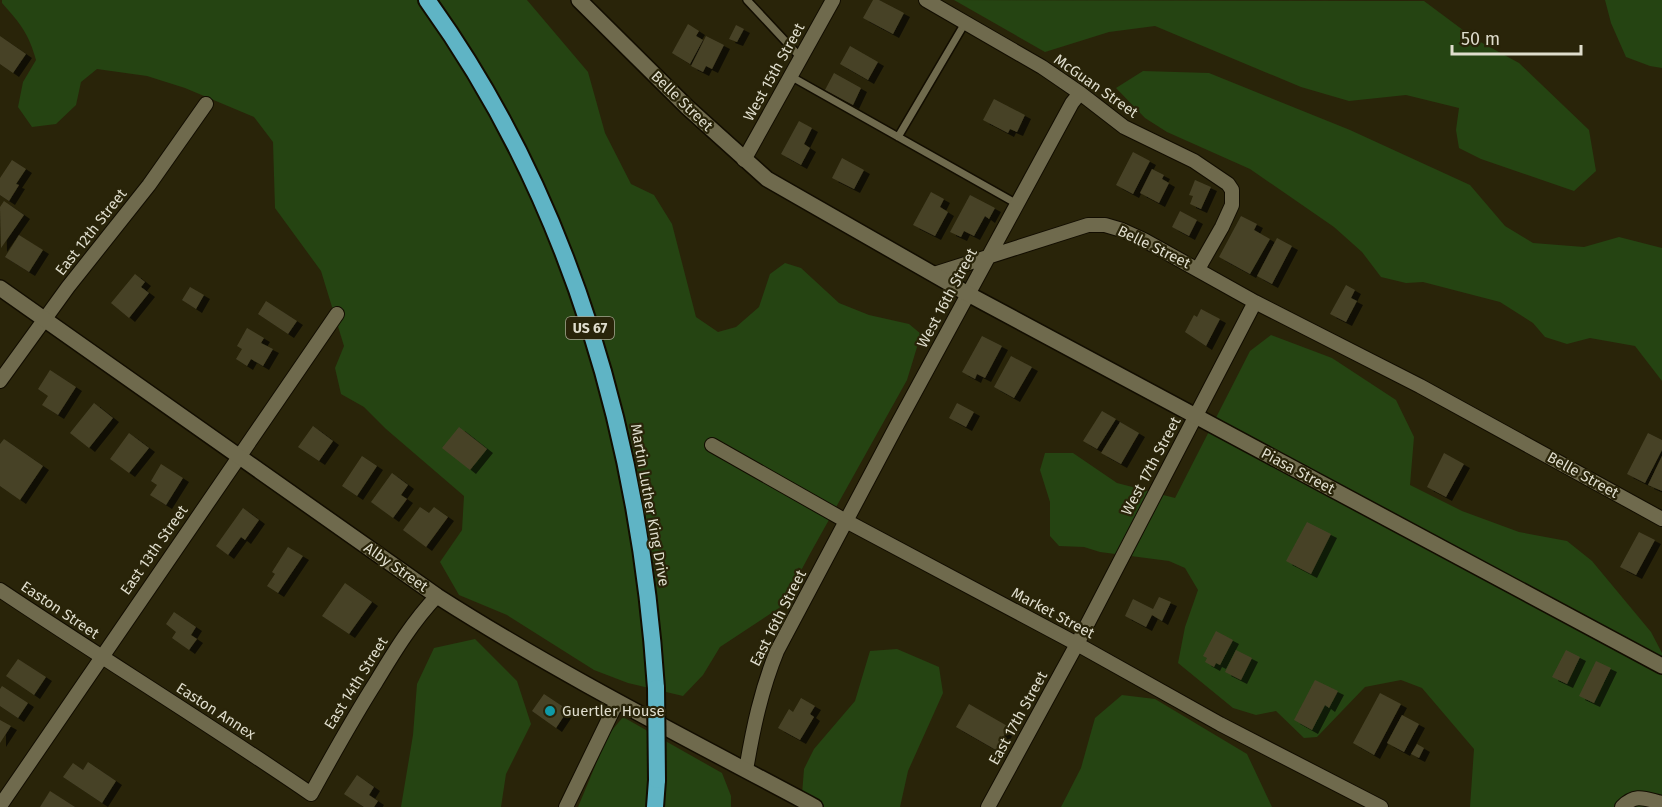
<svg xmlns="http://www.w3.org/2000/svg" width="1662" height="807" viewBox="0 0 1662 807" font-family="'Fira Sans',sans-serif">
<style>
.green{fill:#254412}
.building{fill:#474227;filter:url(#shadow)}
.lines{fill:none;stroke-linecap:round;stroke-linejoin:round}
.service-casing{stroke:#120d00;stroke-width:10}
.minor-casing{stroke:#120d00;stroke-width:16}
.tertiary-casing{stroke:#120d00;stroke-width:18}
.trunk-casing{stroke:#120d00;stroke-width:20}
.service{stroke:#6f6a4d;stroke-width:7}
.minor{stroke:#6f6a4d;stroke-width:14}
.tertiary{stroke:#6f6a4d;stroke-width:15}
.trunk{stroke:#5fb4c5;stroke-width:16}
.trunk-bridge-casing{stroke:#120d00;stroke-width:20;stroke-linecap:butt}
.trunk-bridge{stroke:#5fb4c5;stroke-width:16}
.culture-dot{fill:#0f9aa8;stroke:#292409;stroke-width:2}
.labels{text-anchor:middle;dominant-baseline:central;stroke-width:4.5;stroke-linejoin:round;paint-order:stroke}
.shield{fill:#292409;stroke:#a8a692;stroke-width:1.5}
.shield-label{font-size:14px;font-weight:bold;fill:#dfddcd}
.street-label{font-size:15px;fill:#dfddcd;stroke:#292409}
.poi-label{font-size:15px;fill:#dfddcd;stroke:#292409;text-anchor:start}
</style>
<defs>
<filter id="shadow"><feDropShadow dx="6" dy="4" stdDeviation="0" flood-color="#0009"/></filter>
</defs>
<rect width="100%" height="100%" fill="#292409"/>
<path class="green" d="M 2,0 L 527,0 L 588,72 L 605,133 L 631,184 L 654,195 L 672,224 L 696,317 L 718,332 L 736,327 L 759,307 L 770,274 L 785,263 L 801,268 L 839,303 L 869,315 L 909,324 L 921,334 L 907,380 L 811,552 L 782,606 L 720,647 L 703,675 L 683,696 L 628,683 L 594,670 L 507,615 L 459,595 L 440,562 L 462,530 L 464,496 L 386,429 L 364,407 L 341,394 L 335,368 L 344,346 L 321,271 L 275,208 L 273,142 L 254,117 L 185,88 L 147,76 L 97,69 L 81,82 L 76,105 L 56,124 L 32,127 L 18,107 L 23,82 L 36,60 C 29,34 20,23 2,3 Z
M 954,0 L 1424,1 L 1475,39 L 1519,63 L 1589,130 L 1596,171 L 1574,191 L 1481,159 L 1459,148 L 1456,130 L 1459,108 L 1406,95 L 1349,101 L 1301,87 L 1155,26 L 1109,32 L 1045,52 Z
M 1605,0 L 1662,0 L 1662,68 L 1650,66 L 1626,57 L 1611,23 Z
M 1143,71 L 1209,73 L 1350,130 L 1470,185 L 1505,226 L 1533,243 L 1584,247 L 1619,237 L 1662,248 L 1662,381 L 1635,346 L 1590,338 L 1567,344 L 1545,337 L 1533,323 L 1500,302 L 1423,282 L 1406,283 L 1381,277 L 1362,252 L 1334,227 L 1250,169 L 1167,132 L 1145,118 L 1116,88 Z
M 1271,335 L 1332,358 L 1396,400 L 1414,437 L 1410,485 L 1462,511 L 1519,532 L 1567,541 L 1592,561 L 1651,632 L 1662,653 L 1662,807 L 1470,807 L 1474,749 L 1422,688 L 1401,680 L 1365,687 L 1317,737 L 1304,738 L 1276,711 L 1256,715 L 1233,708 L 1178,663 L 1185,627 L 1198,590 L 1185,568 L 1169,561 L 1100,552 L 1084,547 L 1059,546 L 1050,536 L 1050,502 L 1040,470 L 1045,453 L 1073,453 L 1117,483 L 1175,498 L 1250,351 Z
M 475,639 L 517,681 L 531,724 L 506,774 L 501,807 L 401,807 L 413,735 L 417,684 L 434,648 Z
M 897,649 L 939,667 L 943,693 L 908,771 L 900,807 L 801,807 L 804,769 L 814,749 L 855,701 L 870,651 Z
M 1122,695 L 1155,699 L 1247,754 L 1272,807 L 1061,807 L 1081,768 L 1095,718 Z
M 623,717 L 722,773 L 731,796 L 731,807 L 578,807 L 608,735 Z"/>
<path class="building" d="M 873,0 L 879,0 L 904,13 L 893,34 L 863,18 Z
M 688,24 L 699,31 L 696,36 L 703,40 L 690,64 L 672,53 Z
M 736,25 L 744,29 L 737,42 L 729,39 Z
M 0,36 L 26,54 L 13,73 L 0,64 Z
M 706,36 L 724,45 L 712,69 L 706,66 L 703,72 L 691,66 Z
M 850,46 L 878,62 L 868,80 L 840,64 Z
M 834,73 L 861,88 L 853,105 L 825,90 Z
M 994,99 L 1025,115 L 1017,132 L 1010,129 L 1008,133 L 983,120 Z
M 799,121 L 812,128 L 804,144 L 810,148 L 801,165 L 781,154 Z
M 1133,152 L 1150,161 L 1133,194 L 1116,185 Z
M 842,158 L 864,170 L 854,189 L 832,178 Z
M 12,160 L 26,169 L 16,184 L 19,185 L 9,201 L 0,195 L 0,178 Z
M 1152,169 L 1164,175 L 1162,179 L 1169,183 L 1159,203 L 1140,193 Z
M 1195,180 L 1211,187 L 1201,209 L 1190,204 L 1193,196 L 1189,195 Z
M 931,192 L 944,199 L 940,207 L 948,212 L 935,236 L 913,225 Z
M 970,195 L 995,208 L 989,219 L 985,216 L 974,236 L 964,231 L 961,237 L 950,232 Z
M 4,201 L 24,215 L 1,248 L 0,207 Z
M 1180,211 L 1197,220 L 1189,236 L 1172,227 Z
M 1241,216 L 1257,224 L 1254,230 L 1270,239 L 1250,274 L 1219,257 Z
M 19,235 L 43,250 L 29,272 L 5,257 Z
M 1277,238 L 1292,246 L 1272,284 L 1257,276 Z
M 135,274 L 145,282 L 141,287 L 149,293 L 129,318 L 111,303 Z
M 1346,285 L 1355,290 L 1351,298 L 1357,301 L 1346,322 L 1330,314 Z
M 190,287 L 204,295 L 196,309 L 182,300 Z
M 266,301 L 297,321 L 288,334 L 258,314 Z
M 1201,309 L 1220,319 L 1206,346 L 1185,332 L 1194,315 L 1197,317 Z
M 247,328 L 264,338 L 261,343 L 273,349 L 263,366 L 251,359 L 247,366 L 236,359 L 242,349 L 237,346 Z
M 982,336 L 1002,346 L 985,378 L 977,374 L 975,379 L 962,372 Z
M 1011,356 L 1032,367 L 1014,398 L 994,387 Z
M 50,370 L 76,387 L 58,415 L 42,405 L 48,396 L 38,389 Z
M 94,403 L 113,418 L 89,448 L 70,433 Z
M 957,403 L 974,412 L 966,427 L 949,418 Z
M 1102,411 L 1116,419 L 1097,449 L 1083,441 Z
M 1120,422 L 1139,433 L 1121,464 L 1101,453 Z
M 313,426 L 333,441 L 319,461 L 298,447 Z
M 459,427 L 487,449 L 470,470 L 442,448 Z
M 129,433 L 149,448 L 129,473 L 110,459 Z
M 1648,433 L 1662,440 L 1662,450 L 1645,483 L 1627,474 Z
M 4,439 L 43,466 L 20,500 L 0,486 L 0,444 Z
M 1444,453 L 1464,464 L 1446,497 L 1427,487 Z
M 362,456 L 377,466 L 357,496 L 342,486 Z
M 1662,456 L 1662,491 L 1648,485 Z
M 161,464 L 183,478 L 166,505 L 150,495 L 157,485 L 151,481 Z
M 392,473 L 408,485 L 401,495 L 407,499 L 393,518 L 371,502 Z
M 420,507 L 429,513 L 434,507 L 448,517 L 426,547 L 403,530 Z
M 243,508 L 259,520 L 245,540 L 241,537 L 228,555 L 216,546 Z
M 1307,522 L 1331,534 L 1311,574 L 1286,561 Z
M 1639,532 L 1655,540 L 1636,575 L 1620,567 Z
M 288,547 L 303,556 L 278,593 L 267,586 L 275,574 L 272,572 Z
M 345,583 L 372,602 L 349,634 L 322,616 Z
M 1159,597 L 1171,602 L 1162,621 L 1152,615 L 1146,627 L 1125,616 L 1133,599 L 1153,609 Z
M 174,612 L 196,627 L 191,635 L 197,639 L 189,650 L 172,638 L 176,632 L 166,624 Z
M 1216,631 L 1233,640 L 1220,665 L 1216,663 L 1214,667 L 1205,662 L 1207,658 L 1203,656 Z
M 1236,650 L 1252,658 L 1241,680 L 1225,672 Z
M 1566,650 L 1580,657 L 1567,684 L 1552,677 Z
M 18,659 L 46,677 L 34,695 L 6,676 Z
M 1596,661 L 1611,668 L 1594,703 L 1579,696 Z
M 1315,680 L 1338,691 L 1329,708 L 1325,705 L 1312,730 L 1294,720 Z
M 2,686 L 28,703 L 18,718 L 0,706 L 0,689 Z
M 1380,693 L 1401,704 L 1374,755 L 1353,743 Z
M 544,694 L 568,710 L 556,728 L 532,711 Z
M 801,698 L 815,706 L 810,714 L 814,717 L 800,740 L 778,728 L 789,709 L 793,712 Z
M 969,704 L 1009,727 L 996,750 L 956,727 Z
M 1402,715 L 1419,724 L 1404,752 L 1387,743 Z
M 0,720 L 11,726 L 0,743 Z
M 1417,744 L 1424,748 L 1419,758 L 1411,754 Z
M 88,762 L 116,781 L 102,803 L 63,777 L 73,763 L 83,770 Z
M 357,775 L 374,787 L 369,795 L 378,801 L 374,807 L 364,807 L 344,794 Z
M 50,791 L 75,807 L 40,807 Z"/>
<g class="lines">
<defs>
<path id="service" d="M 747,0 L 801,58
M 792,77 L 1017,204
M 898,137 L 965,23"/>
<path id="minor" d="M 926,0 L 1042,67 L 1080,93 L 1124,127 L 1194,161 L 1228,184 L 1232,190 L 1232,205 L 1222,227 L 1198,269
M 744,160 L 833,0
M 934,274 L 1088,225 L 1105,225 L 1122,230 L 1144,240 L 1255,302 L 1420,386 L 1662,519
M 0,381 L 68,287 L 149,185 L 206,104
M 712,445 L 846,521 L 1077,644 L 1220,724 L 1381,807
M 0,590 C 103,659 209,724 311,794 C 332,756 353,718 376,682 C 394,652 413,621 437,596
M 746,770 C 753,729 761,690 777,651 L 897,425 L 1072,103 L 1080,93
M 0,806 L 337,314
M 566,807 L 617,702
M 988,807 L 1077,644 L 1255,302
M 1622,807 C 1636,793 1645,799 1662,803"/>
<path id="tertiary" d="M 579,0 L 687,107 L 767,179 L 968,294 L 1662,666
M 0,288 L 437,596 C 559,674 688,739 815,807"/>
<path id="trunk" d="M 427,0 C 572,201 640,444 656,688
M 655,807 L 657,780"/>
</defs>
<use href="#service" class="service-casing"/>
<use href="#minor" class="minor-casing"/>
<use href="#tertiary" class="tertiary-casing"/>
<use href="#trunk" class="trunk-casing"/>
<use href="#service" class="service"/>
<use href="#minor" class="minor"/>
<use href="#tertiary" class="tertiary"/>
<use href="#trunk" class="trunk"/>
<defs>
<path id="trunk-bridge" d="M 656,688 L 657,780"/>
</defs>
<use href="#trunk-bridge" class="trunk-bridge-casing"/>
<use href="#trunk-bridge" class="trunk-bridge"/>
</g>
<circle class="culture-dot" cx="550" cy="711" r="6"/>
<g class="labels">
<rect class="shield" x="566" y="317" width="48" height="22" rx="4.5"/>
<g class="shield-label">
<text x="590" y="328">US 67</text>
</g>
<g class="street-label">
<text transform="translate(774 72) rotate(-61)">West 15th Street</text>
<text transform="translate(1096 86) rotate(35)">McGuan Street</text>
<text transform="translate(682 101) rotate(44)">Belle Street</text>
<text transform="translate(91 232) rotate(-52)">East 12th Street</text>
<text transform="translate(1154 247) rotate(26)">Belle Street</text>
<text transform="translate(947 298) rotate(-62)">West 16th Street</text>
<text transform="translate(1151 466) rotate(-62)">West 17th Street</text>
<text transform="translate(1298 471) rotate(28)">Piasa Street</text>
<text transform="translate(1583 475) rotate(29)">Belle Street</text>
<text transform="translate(650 505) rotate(80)">Martin Luther King Drive</text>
<text transform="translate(154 550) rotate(-55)">East 13th Street</text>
<text transform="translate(396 567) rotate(35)">Alby Street</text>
<text transform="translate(60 610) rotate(34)">Easton Street</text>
<text transform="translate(1053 613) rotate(28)">Market Street</text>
<text transform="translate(778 618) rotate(-63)">East 16th Street</text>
<text transform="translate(356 683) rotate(-58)">East 14th Street</text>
<text transform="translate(216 711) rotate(33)">Easton Annex</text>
<text transform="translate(1018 718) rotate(-61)">East 17th Street</text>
</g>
<g class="poi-label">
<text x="562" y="711">Guertler House</text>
</g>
</g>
<path d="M1452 45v9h129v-9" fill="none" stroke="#dfddcd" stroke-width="3"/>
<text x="1461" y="45" font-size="18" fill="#dfddcd" stroke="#292409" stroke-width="4.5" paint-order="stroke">50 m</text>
</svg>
